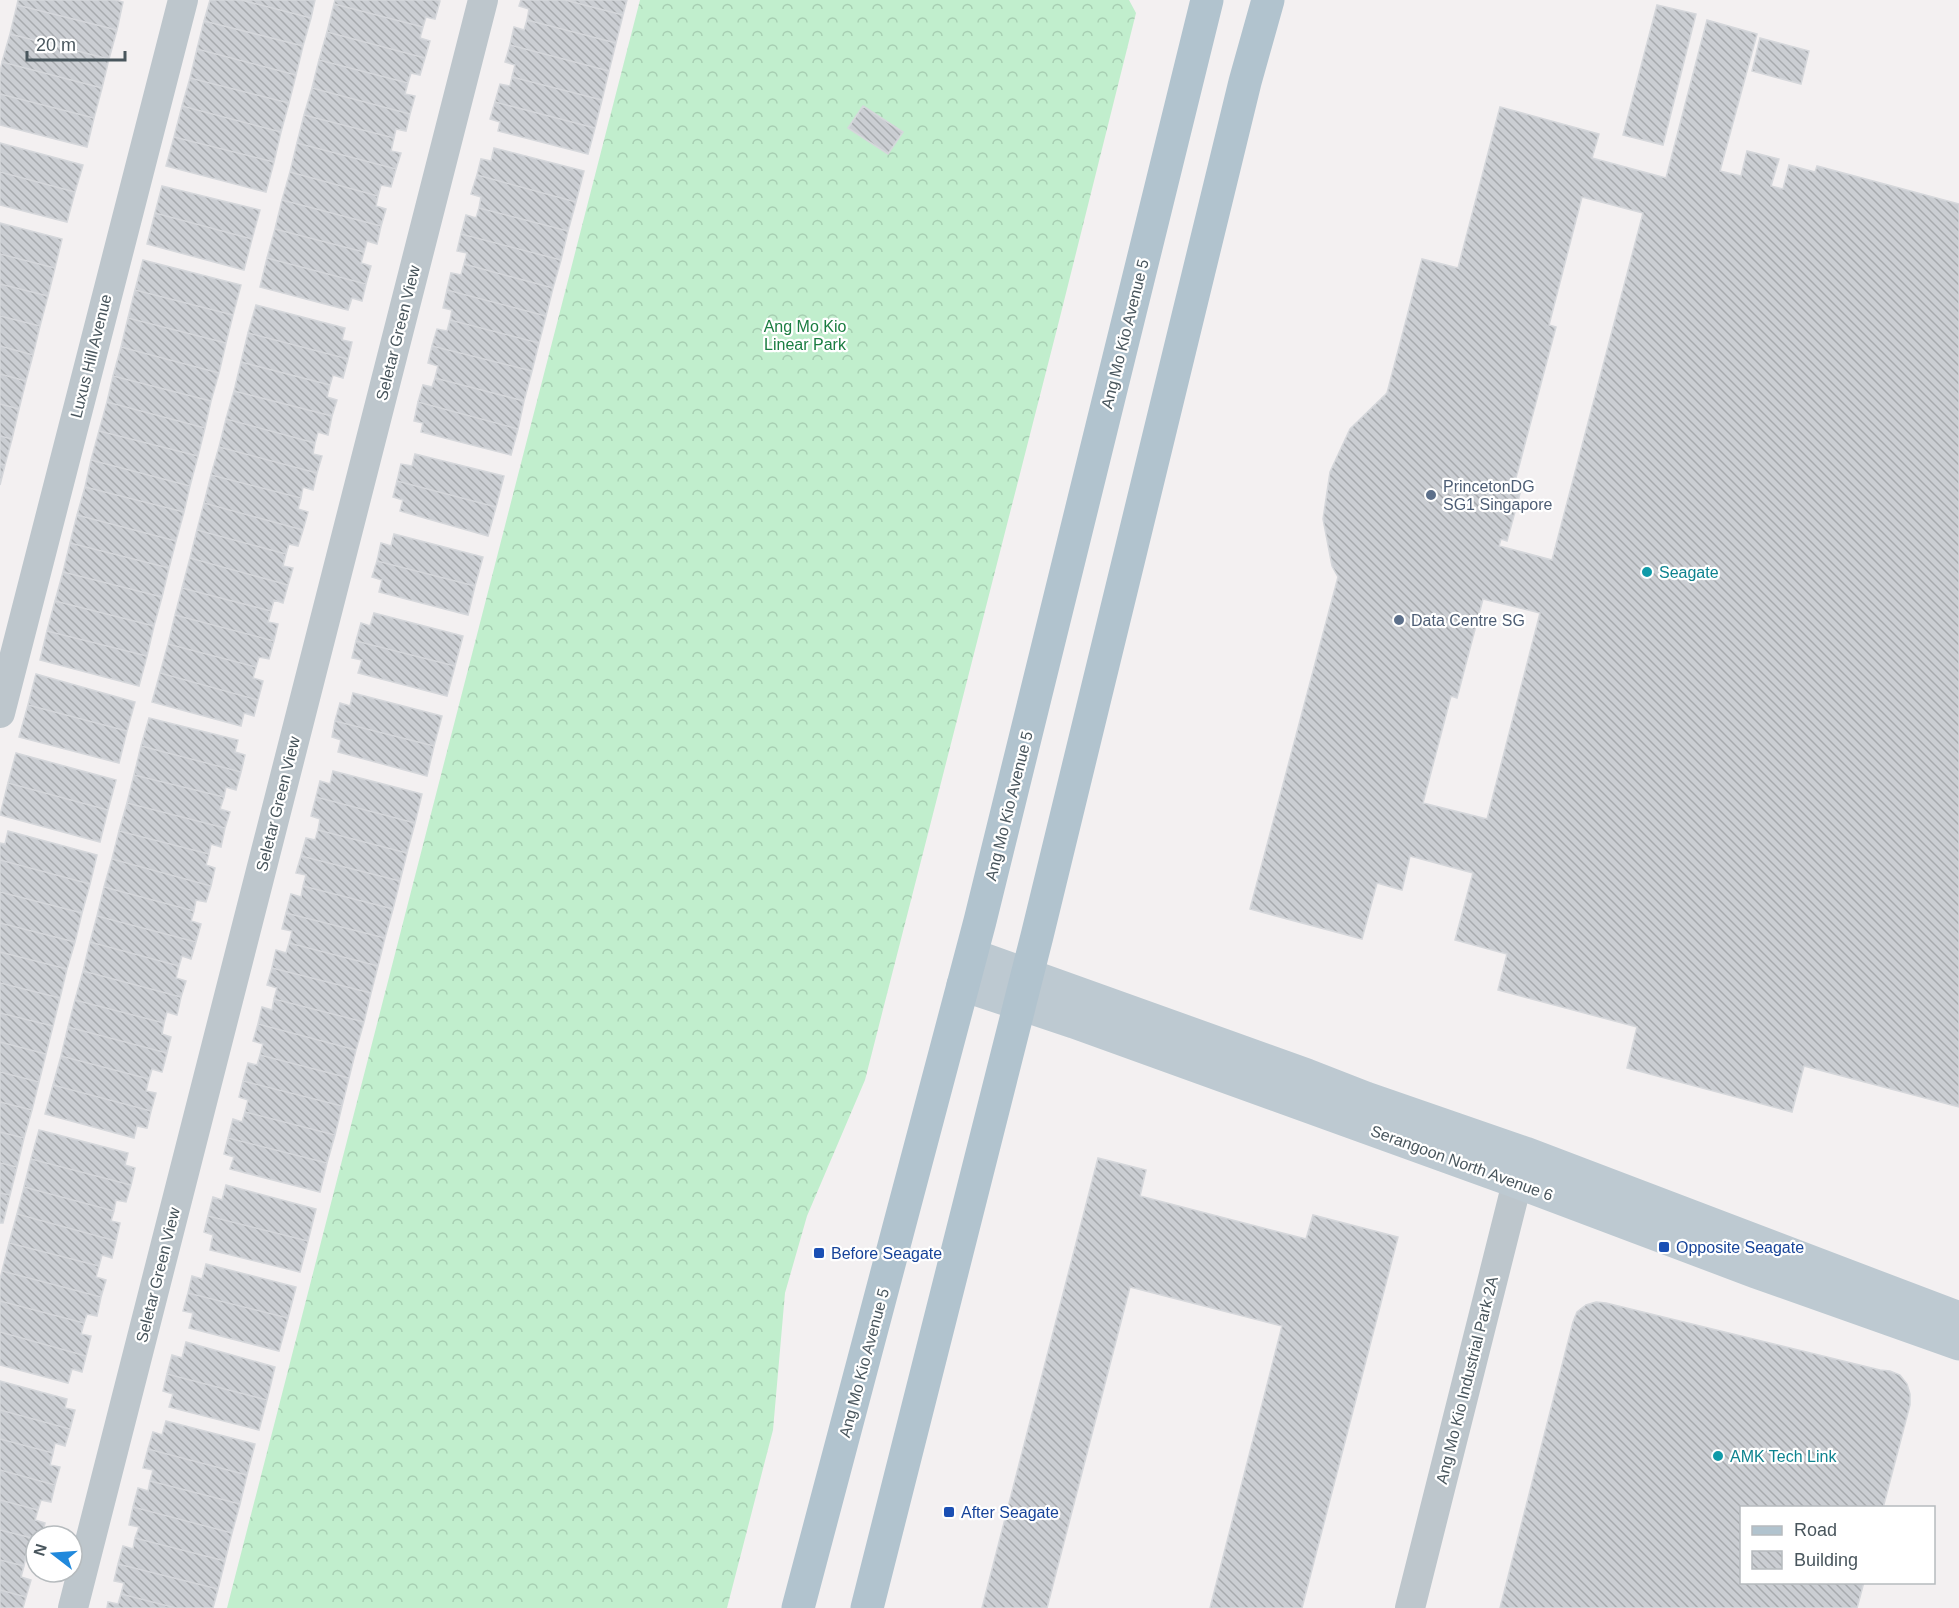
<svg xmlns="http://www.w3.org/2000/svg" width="1959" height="1608" viewBox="0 0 1959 1608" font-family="Helvetica,sans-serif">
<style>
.forest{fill:url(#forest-crowns)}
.building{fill:url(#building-back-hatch);stroke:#d5d7db;stroke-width:1.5;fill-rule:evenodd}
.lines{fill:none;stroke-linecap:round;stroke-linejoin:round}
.street{stroke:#bdc6cc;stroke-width:30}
.secondary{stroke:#bdc9d1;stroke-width:33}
.primary{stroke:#b1c3ce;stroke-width:33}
.service-dot{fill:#5c6f8a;stroke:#fff;stroke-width:2}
.culture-dot{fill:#0f9aa8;stroke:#fff;stroke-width:2}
.transit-dot{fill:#1a4fb4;stroke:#fff;stroke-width:2}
.labels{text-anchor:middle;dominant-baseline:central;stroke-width:4.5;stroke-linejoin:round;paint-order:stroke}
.park-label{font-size:16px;fill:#1b7d41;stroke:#fff}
.street-label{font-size:16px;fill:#49565d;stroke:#fff}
.service-label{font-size:16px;fill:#4e5e75;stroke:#fff;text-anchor:start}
.culture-label{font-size:16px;fill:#0d838f;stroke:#fff;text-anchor:start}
.transit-label{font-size:16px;fill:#164399;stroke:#fff;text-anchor:start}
</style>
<defs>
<pattern id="forest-crowns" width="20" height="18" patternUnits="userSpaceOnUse" patternTransform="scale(1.5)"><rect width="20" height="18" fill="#c1eecd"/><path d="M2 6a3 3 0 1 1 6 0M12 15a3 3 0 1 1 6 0" fill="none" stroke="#a7ceb2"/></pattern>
<pattern id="building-back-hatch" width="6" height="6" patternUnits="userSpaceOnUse" patternTransform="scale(1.5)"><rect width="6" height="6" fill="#cbced3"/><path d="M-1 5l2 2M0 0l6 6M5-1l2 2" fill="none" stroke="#a7aaae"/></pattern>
</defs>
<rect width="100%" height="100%" fill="#f3f0f1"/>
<path class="forest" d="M 640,0 L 1129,0 L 1136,13 L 1059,321 L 865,1080 L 807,1216 L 785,1293 L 773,1430 L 727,1608 L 227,1608 Z"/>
<path class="building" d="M 18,0 L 115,0 L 123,2 L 117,30 L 17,5 Z
M 210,0 L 241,0 L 311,18 L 303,46 L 204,21 Z
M 241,0 L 315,0 L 311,18 Z
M 335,0 L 437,0 L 440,1 L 435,19 L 426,17 L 423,27 L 334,4 Z
M 521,0 L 565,0 L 623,15 L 616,43 L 527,20 L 529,9 L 519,6 Z
M 565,0 L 627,0 L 623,15 Z
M 334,4 L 423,27 L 420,38 L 430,41 L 425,58 L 327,32 Z
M 17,5 L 117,30 L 109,59 L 10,34 Z
M 1657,5 L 1696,14 L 1663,145 L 1623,135 Z
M 527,20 L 616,43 L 609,71 L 510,45 L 514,27 L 524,30 Z
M 1707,20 L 1757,34 L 1720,171 L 1741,176 L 1747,151 L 1779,159 L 1771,186 L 1783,189 L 1789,165 L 1815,172 L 1817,166 L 1959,204 L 1959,1107 L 1804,1066 L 1792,1112 L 1627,1068 L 1637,1027 L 1498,990 L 1507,954 L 1455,940 L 1473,873 L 1410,856 L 1402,890 L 1377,883 L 1362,939 L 1250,909 L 1338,577 L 1332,566 L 1323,519 L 1330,472 L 1350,429 L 1387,393 L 1422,259 L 1458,268 L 1500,107 L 1599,134 L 1592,158 L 1666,178 ZM 1582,197 L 1643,213 L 1552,560 L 1499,546 L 1501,539 L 1507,541 L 1521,490 L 1513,489 L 1556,327 L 1549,325 ZM 1483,599 L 1540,613 L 1487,819 L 1423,803 L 1451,696 L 1457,698 Z
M 204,21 L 303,46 L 296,75 L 197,49 Z
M 327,32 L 425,58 L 420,75 L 411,73 L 408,83 L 319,60 Z
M 10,34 L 109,59 L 102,88 L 2,62 Z
M 1760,38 L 1809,51 L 1801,84 L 1752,71 Z
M 510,45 L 609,71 L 602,100 L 512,77 L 515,65 L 505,62 Z
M 197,49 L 296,75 L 289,103 L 190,78 Z
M 319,60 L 408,83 L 405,94 L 415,96 L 410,114 L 312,88 Z
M 2,62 L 102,88 L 94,118 L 0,94 L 0,72 Z
M 512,77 L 602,100 L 595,128 L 495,102 L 500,84 L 510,86 Z
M 190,78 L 289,103 L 281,132 L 182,106 Z
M 312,88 L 410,114 L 406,131 L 396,129 L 394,138 L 304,115 Z
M 0,94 L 94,118 L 87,147 L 0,125 Z
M 495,102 L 595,128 L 588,154 L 498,131 L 500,122 L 490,119 Z
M 182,106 L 281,132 L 274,162 L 174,137 Z
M 863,106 L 903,132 L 888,154 L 848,128 Z
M 304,115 L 394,138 L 391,151 L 401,153 L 396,169 L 297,143 Z
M 174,137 L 274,162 L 266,192 L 166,166 Z
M 0,143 L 83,165 L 75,192 L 0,172 Z
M 297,143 L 396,169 L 391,187 L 381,185 L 378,196 L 290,172 Z
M 494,148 L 584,171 L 576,202 L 477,175 L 481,159 L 491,161 Z
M 0,172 L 75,192 L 67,222 L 0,205 Z
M 290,172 L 378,196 L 376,206 L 386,209 L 381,226 L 282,200 Z
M 477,175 L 576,202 L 568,231 L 479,208 L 481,197 L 471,194 Z
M 162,186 L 260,210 L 252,239 L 155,213 Z
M 282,200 L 381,226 L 377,244 L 367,241 L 364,252 L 275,229 Z
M 479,208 L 568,231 L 561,260 L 461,234 L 466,215 L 476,218 Z
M 155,213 L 252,239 L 244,270 L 147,244 Z
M 0,223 L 62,239 L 55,268 L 0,254 Z
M 275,229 L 364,252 L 361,263 L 371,266 L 366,284 L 267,258 Z
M 461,234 L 561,260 L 553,288 L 464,264 L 467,253 L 457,251 Z
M 0,254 L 55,268 L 48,296 L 0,284 Z
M 267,258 L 366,284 L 362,301 L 352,298 L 348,310 L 260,287 Z
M 143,260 L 241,285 L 233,315 L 135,290 Z
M 464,264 L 553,288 L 546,316 L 447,290 L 451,273 L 461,275 Z
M 0,284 L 48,296 L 40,326 L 0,316 Z
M 135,290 L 233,315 L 226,343 L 128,318 Z
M 447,290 L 546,316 L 539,343 L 450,320 L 452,310 L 443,308 Z
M 256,305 L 345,328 L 342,340 L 352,342 L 348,359 L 248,333 Z
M 0,316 L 40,326 L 33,355 L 0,346 Z
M 128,318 L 226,343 L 219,373 L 121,347 Z
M 450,320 L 539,343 L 532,371 L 432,346 L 437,329 L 447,331 Z
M 248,333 L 348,359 L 343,378 L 333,375 L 330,385 L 241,362 Z
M 0,346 L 33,355 L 26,381 L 0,374 Z
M 432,346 L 532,371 L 524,401 L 435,378 L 438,366 L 428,363 Z
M 121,347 L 219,373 L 211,401 L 113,376 Z
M 241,362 L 330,385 L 327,397 L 337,400 L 332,416 L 234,391 Z
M 0,374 L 26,381 L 19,409 L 0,404 Z
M 113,376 L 211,401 L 205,428 L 107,402 Z
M 435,378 L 524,401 L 518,429 L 418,402 L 423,385 L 432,387 Z
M 234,391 L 332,416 L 328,435 L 318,432 L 315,443 L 226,419 Z
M 107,402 L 205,428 L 198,456 L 99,431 Z
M 418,402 L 518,429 L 511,455 L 421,432 L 423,423 L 414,421 Z
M 0,404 L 19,409 L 12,439 L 0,436 Z
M 226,419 L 315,443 L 313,454 L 322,456 L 317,473 L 219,447 Z
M 99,431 L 198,456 L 190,486 L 91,460 Z
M 0,436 L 12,439 L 5,465 L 0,464 Z
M 219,447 L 317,473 L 313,490 L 303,487 L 301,498 L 211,475 Z
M 415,454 L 504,476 L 496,507 L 397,481 L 401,464 L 412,466 Z
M 91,460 L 190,486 L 184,512 L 85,487 Z
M 0,464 L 5,465 L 0,485 Z
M 211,475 L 301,498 L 298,509 L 308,512 L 303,530 L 204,503 Z
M 397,481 L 496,507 L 488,536 L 400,511 L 403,500 L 393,497 Z
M 85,487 L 184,512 L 176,541 L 77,515 Z
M 204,503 L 303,530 L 298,546 L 289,544 L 286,554 L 197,530 Z
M 77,515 L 176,541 L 169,568 L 70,543 Z
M 197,530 L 286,554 L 283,566 L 293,568 L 288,585 L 190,558 Z
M 394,534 L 483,557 L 475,586 L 377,561 L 381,543 L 391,546 Z
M 70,543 L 169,568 L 162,597 L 63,572 Z
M 190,558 L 288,585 L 283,603 L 274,600 L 271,611 L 182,588 Z
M 377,561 L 475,586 L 468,615 L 379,592 L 382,580 L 372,577 Z
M 63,572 L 162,597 L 154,626 L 55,601 Z
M 182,588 L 271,611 L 268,622 L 278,624 L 274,641 L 175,615 Z
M 55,601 L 154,626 L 147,656 L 47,631 Z
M 374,613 L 463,636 L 455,666 L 356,641 L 361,623 L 370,626 Z
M 175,615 L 274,641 L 269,659 L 259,657 L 256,667 L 168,644 Z
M 47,631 L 147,656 L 139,686 L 40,660 Z
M 356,641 L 455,666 L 447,696 L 358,673 L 362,660 L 352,658 Z
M 168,644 L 256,667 L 253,678 L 263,681 L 258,700 L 160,673 Z
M 160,673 L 258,700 L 254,716 L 244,713 L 241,726 L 152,702 Z
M 36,674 L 135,702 L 127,731 L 28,705 Z
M 353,693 L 442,716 L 434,746 L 335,721 L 340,703 L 350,706 Z
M 28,705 L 127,731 L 119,763 L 19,737 Z
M 149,718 L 238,740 L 235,752 L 245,755 L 241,772 L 141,746 Z
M 335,721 L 434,746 L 427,776 L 338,752 L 341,740 L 332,737 Z
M 141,746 L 241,772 L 236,790 L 226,787 L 224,797 L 134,775 Z
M 16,753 L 116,780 L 108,810 L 8,783 Z
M 333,771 L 422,794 L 415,823 L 316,797 L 320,781 L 330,784 Z
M 134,775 L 224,797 L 220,809 L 230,812 L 225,828 L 127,803 Z
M 8,783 L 108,810 L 100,842 L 0,815 Z
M 316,797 L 415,823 L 407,853 L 318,830 L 320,819 L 311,816 Z
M 127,803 L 225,828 L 221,847 L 211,844 L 209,854 L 119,831 Z
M 318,830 L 407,853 L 400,881 L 301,856 L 306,838 L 315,840 Z
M 8,831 L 97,855 L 90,884 L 0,860 L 0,843 L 5,844 Z
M 119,831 L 209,854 L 206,865 L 215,868 L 211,886 L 112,859 Z
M 301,856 L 400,881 L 393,909 L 303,886 L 306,875 L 296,873 Z
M 112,859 L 211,886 L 206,902 L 196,900 L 194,911 L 104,887 Z
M 0,860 L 90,884 L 82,913 L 0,892 Z
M 303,886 L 393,909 L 385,938 L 286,913 L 291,894 L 301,897 Z
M 104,887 L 194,911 L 191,921 L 201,924 L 196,942 L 97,916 Z
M 0,892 L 82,913 L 75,942 L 0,923 Z
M 286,913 L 385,938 L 378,966 L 289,943 L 292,931 L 282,929 Z
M 97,916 L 196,942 L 191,959 L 182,956 L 179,966 L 90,942 Z
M 0,923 L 75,942 L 67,969 L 0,952 Z
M 90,942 L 179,966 L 176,978 L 186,981 L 181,997 L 83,971 Z
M 289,943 L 378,966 L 371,993 L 272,968 L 276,950 L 286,953 Z
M 0,952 L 67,969 L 60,998 L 0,983 Z
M 272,968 L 371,993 L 364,1022 L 274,999 L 277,988 L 267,985 Z
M 83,971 L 181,997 L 177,1015 L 167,1012 L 164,1023 L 75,1000 Z
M 0,983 L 60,998 L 53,1026 L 0,1013 Z
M 274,999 L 364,1022 L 356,1050 L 258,1024 L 262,1007 L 272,1010 Z
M 75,1000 L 164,1023 L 162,1034 L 171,1037 L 167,1053 L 68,1027 Z
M 0,1013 L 53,1026 L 46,1054 L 0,1042 Z
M 258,1024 L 356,1050 L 349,1078 L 260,1055 L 263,1044 L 253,1041 Z
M 68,1027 L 167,1053 L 162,1072 L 152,1069 L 149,1079 L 61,1056 Z
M 0,1042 L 46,1054 L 39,1082 L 0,1072 Z
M 260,1055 L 349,1078 L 342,1106 L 243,1081 L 248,1063 L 257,1065 Z
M 61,1056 L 149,1079 L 146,1091 L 156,1093 L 151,1111 L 53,1085 Z
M 0,1072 L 39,1082 L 32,1110 L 0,1102 Z
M 243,1081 L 342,1106 L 335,1135 L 245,1112 L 248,1100 L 239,1097 Z
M 53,1085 L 151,1111 L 147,1128 L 137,1126 L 134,1138 L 45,1114 Z
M 0,1102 L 32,1110 L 24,1138 L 0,1132 Z
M 245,1112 L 335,1135 L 327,1163 L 228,1138 L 233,1119 L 242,1122 Z
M 39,1130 L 128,1153 L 125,1165 L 135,1168 L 131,1185 L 31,1159 Z
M 0,1132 L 24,1138 L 17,1167 L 0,1163 Z
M 228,1138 L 327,1163 L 320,1192 L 230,1169 L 234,1157 L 224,1154 Z
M 1098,1158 L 1146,1170 L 1140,1196 L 1306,1239 L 1313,1215 L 1398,1237 L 1302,1608 L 1210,1608 L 1282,1326 L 1130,1287 L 1047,1608 L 982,1608 Z
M 31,1159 L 131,1185 L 126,1202 L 116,1200 L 114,1211 L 24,1187 Z
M 0,1163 L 17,1167 L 10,1195 L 0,1193 Z
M 226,1185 L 316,1209 L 308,1241 L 208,1216 L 213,1197 L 222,1200 Z
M 24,1187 L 114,1211 L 111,1221 L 120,1223 L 116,1241 L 17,1214 Z
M 0,1193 L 10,1195 L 3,1223 L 0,1223 Z
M 17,1214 L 116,1241 L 112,1258 L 102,1255 L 99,1266 L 9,1243 Z
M 208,1216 L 308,1241 L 300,1272 L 210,1250 L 213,1235 L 204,1232 Z
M 9,1243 L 99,1266 L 96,1277 L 106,1280 L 101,1297 L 2,1271 Z
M 206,1264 L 296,1287 L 288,1318 L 188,1293 L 192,1276 L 202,1279 Z
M 2,1271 L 101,1297 L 97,1316 L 87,1314 L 84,1323 L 0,1301 L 0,1279 Z
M 188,1293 L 288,1318 L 279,1351 L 189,1328 L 193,1313 L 183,1311 Z
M 0,1301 L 84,1323 L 81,1334 L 91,1336 L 86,1356 L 0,1332 Z
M 1596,1302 L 1606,1303 L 1880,1370 L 1890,1371 L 1900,1375 L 1907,1384 L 1910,1394 L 1910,1405 L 1883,1508 L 1742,1508 L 1742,1582 L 1864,1582 L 1857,1608 L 1500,1608 L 1573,1322 L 1577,1312 L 1586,1305 Z
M 0,1332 L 86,1356 L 82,1372 L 72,1369 L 68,1383 L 0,1365 Z
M 186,1342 L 275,1367 L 267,1400 L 167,1374 L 172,1355 L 182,1358 Z
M 167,1374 L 267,1400 L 259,1430 L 169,1407 L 173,1394 L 163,1391 Z
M 0,1381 L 67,1399 L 65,1408 L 75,1410 L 70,1429 L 0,1410 Z
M 0,1410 L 70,1429 L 65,1446 L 55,1443 L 53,1453 L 0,1439 Z
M 166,1421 L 255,1444 L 247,1475 L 148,1449 L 153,1432 L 162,1435 Z
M 0,1439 L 53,1453 L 50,1465 L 60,1467 L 55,1485 L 0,1470 Z
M 148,1449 L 247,1475 L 240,1504 L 150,1481 L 153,1470 L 143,1468 Z
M 0,1470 L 55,1485 L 51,1502 L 41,1500 L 38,1510 L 0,1500 Z
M 150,1481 L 240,1504 L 232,1533 L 133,1507 L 138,1488 L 148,1491 Z
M 0,1500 L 38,1510 L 35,1520 L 45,1523 L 42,1536 L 36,1536 L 36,1539 L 0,1530 Z
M 133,1507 L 232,1533 L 225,1561 L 135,1538 L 139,1527 L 129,1525 Z
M 0,1530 L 36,1539 L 36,1558 L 26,1555 L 24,1566 L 0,1560 Z
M 135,1538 L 225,1561 L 218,1589 L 118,1564 L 123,1546 L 133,1549 Z
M 0,1560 L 24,1566 L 21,1577 L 31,1580 L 26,1597 L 0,1590 Z
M 118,1564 L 218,1589 L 213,1608 L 176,1608 L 121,1594 L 124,1583 L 114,1581 Z
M 0,1590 L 26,1597 L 23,1608 L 0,1608 Z
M 121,1594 L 176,1608 L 107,1608 L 108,1602 L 118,1604 Z"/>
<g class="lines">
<path class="street" d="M 0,713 L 183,0
M 73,1608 L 483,0
M 1410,1608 L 1523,1159"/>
<path class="secondary" d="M 972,955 L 1307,1075 L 1366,1098 L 1525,1153 L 1959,1318
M 963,985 L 1074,1022 L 1517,1182 L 1756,1272 L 1959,1344"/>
<path class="primary" d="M 798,1608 L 980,921 L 1207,0
M 867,1608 L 1037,936 L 1245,82 L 1268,0"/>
</g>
<g class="service-dot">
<circle cx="1431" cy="495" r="6"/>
<circle cx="1399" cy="620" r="6"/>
</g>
<g class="culture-dot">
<circle cx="1647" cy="572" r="6"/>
<circle cx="1718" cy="1456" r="6"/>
</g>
<g class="transit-dot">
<rect x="1658" y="1241" width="12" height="12" rx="3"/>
<rect x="813" y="1247" width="12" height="12" rx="3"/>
<rect x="943" y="1506" width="12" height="12" rx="3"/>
</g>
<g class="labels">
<g class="park-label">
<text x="805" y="326">Ang Mo Kio<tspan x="805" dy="18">Linear Park</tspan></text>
</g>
<g class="street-label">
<text transform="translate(398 333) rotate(-76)">Seletar Green View</text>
<text transform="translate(1125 334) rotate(-76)">Ang Mo Kio Avenue 5</text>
<text transform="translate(91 356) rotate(-76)">Luxus Hill Avenue</text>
<text transform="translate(278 804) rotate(-76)">Seletar Green View</text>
<text transform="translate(1009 806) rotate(-76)">Ang Mo Kio Avenue 5</text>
<text transform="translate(1462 1163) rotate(20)">Serangoon North Avenue 6</text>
<text transform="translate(158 1275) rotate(-76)">Seletar Green View</text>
<text transform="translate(864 1363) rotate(-75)">Ang Mo Kio Avenue 5</text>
<text transform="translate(1467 1380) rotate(-76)">Ang Mo Kio Industrial Park 2A</text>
</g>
<g class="service-label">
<text x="1443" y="486">PrincetonDG<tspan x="1443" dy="18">SG1 Singapore</tspan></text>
<text x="1411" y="620">Data Centre SG</text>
</g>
<g class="culture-label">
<text x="1659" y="572">Seagate</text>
<text x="1730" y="1456">AMK Tech Link</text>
</g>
<g class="transit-label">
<text x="1676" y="1247">Opposite Seagate</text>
<text x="831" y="1253">Before Seagate</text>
<text x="961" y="1512">After Seagate</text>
</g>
</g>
<rect x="1740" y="1506" width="195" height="78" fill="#ffffff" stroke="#b6bbbe" stroke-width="1.5"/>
<rect x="1752" y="1526" width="30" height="9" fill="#b1c3ce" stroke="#b6bbbe" stroke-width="1.5"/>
<text x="1794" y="1536" font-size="18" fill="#49565d">Road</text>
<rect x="1752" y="1551" width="30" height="18" fill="url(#building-back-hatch)" stroke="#b6bbbe" stroke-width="1.5"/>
<text x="1794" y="1566" font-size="18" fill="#49565d">Building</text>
<g transform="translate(54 1554) rotate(287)"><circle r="28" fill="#ffffff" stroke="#b6bbbe" stroke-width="1.5"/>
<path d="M0-4.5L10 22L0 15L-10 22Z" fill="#2189dc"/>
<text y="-9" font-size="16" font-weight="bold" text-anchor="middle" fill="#49565d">N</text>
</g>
<path d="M27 51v9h98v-9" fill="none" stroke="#49565d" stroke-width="3"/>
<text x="36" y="51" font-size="18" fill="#49565d" stroke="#ffffff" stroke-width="4.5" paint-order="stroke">20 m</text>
</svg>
